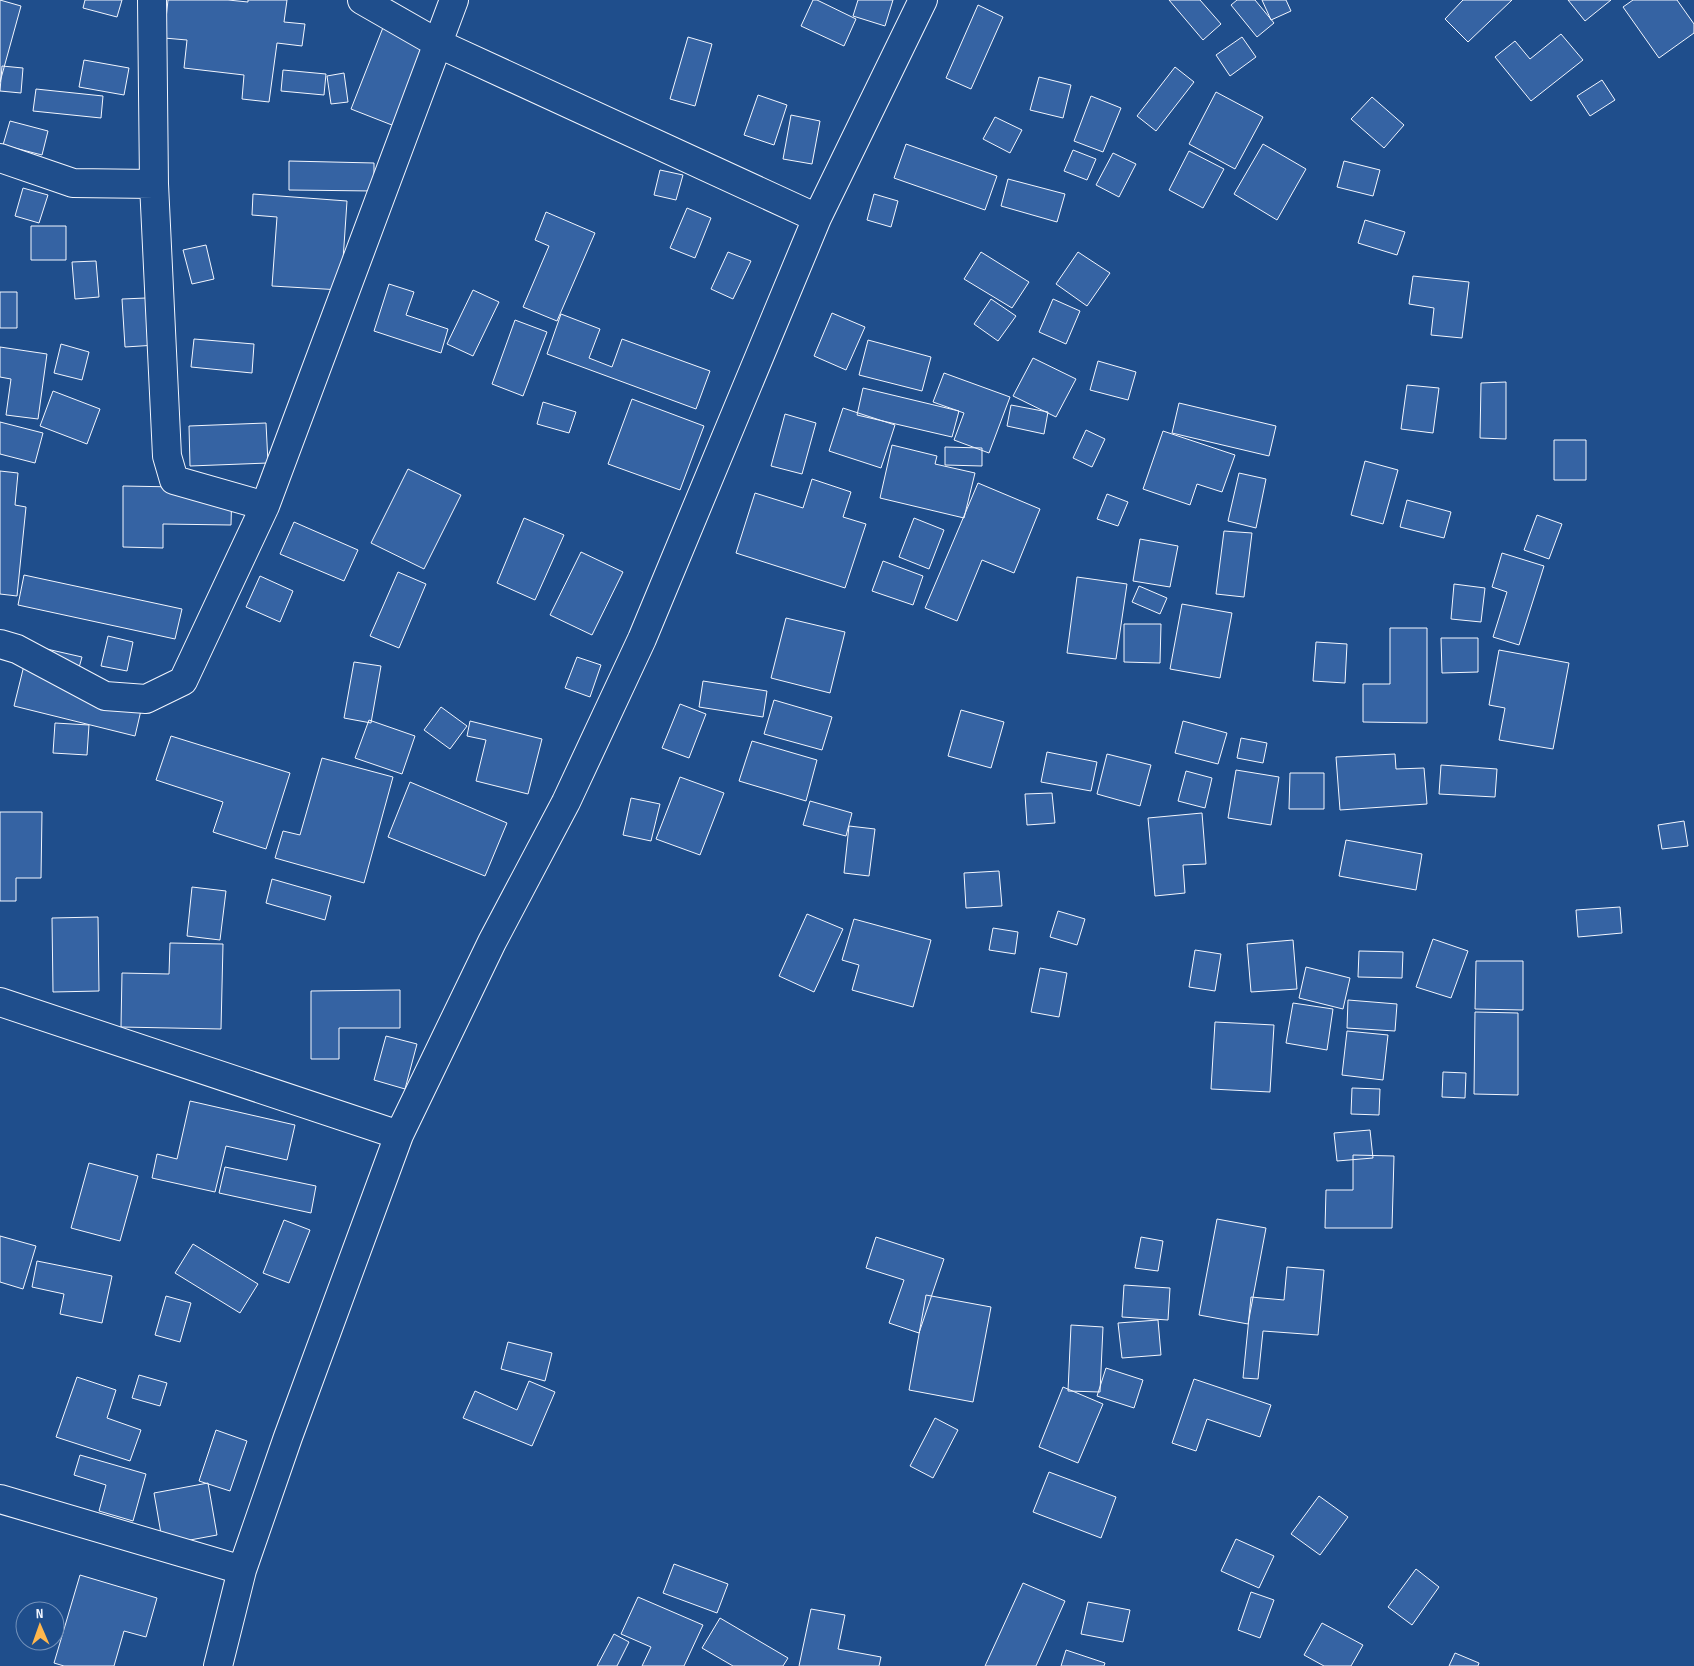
<svg xmlns="http://www.w3.org/2000/svg" width="1694" height="1666" viewBox="0 0 1694 1666" font-family="'Sofia Sans Condensed',sans-serif">
<style>
.building{fill:#3563a3;stroke:#f2f6ff}
.lines{fill:none;stroke-linecap:round;stroke-linejoin:round}
.minor-casing{stroke:#f2f6ff;stroke-width:30}
.minor{stroke:#1f4e8c;stroke-width:28}
</style>
<rect width="100%" height="100%" fill="#1f4e8c"/>
<path class="building" d="M 0,0 L 21,6 L 0,82 Z
M 85,0 L 122,0 L 117,17 L 83,8 Z
M 168,0 L 228,0 L 248,2 L 248,0 L 287,0 L 284,22 L 305,24 L 302,46 L 277,43 L 269,102 L 242,99 L 244,75 L 184,68 L 187,40 L 164,38 Z
M 813,0 L 817,0 L 856,19 L 844,46 L 801,26 Z
M 858,0 L 893,0 L 885,26 L 853,16 Z
M 1169,0 L 1200,0 L 1221,24 L 1203,40 Z
M 1237,0 L 1255,0 L 1274,23 L 1257,37 L 1231,5 Z
M 1262,0 L 1286,0 L 1291,11 L 1271,20 Z
M 1463,0 L 1512,0 L 1468,42 L 1445,19 Z
M 1568,0 L 1611,0 L 1585,21 Z
M 1633,0 L 1677,0 L 1694,24 L 1694,33 L 1659,58 L 1623,7 Z
M 978,5 L 1003,17 L 971,89 L 946,78 Z
M 384,25 L 430,42 L 397,127 L 351,109 Z
M 1561,34 L 1583,60 L 1531,101 L 1495,57 L 1515,41 L 1530,59 Z
M 688,37 L 712,44 L 695,106 L 670,99 Z
M 1242,37 L 1256,57 L 1230,76 L 1216,55 Z
M 84,60 L 129,68 L 124,95 L 79,87 Z
M 2,66 L 23,68 L 21,93 L 0,91 Z
M 1175,67 L 1194,82 L 1156,131 L 1137,116 Z
M 283,70 L 326,74 L 324,95 L 281,91 Z
M 344,73 L 348,102 L 331,104 L 327,76 Z
M 1039,77 L 1071,85 L 1063,118 L 1030,110 Z
M 1602,80 L 1615,100 L 1590,116 L 1577,96 Z
M 36,89 L 103,96 L 101,118 L 33,111 Z
M 1216,92 L 1263,117 L 1235,169 L 1189,144 Z
M 758,95 L 787,105 L 774,145 L 744,135 Z
M 1091,96 L 1121,108 L 1103,152 L 1074,141 Z
M 1372,97 L 1404,125 L 1384,148 L 1351,119 Z
M 791,115 L 820,121 L 812,164 L 783,159 Z
M 995,117 L 1022,130 L 1010,153 L 983,139 Z
M 10,121 L 48,131 L 42,155 L 3,145 Z
M 906,144 L 997,176 L 985,210 L 894,178 Z
M 1263,144 L 1306,169 L 1277,220 L 1234,194 Z
M 1073,150 L 1096,159 L 1087,180 L 1064,171 Z
M 1189,151 L 1224,169 L 1203,208 L 1169,190 Z
M 1113,153 L 1136,164 L 1119,197 L 1096,185 Z
M 289,161 L 374,163 L 374,191 L 289,190 Z
M 1344,161 L 1380,170 L 1373,196 L 1337,187 Z
M 660,170 L 683,175 L 676,200 L 654,195 Z
M 1008,179 L 1065,194 L 1057,222 L 1001,206 Z
M 23,188 L 48,195 L 39,223 L 15,216 Z
M 253,194 L 347,201 L 341,290 L 272,286 L 277,217 L 252,215 Z
M 874,194 L 898,201 L 891,227 L 867,220 Z
M 687,208 L 711,218 L 695,258 L 670,248 Z
M 546,212 L 595,233 L 557,321 L 523,307 L 549,246 L 535,240 Z
M 1365,220 L 1405,232 L 1397,255 L 1358,243 Z
M 31,226 L 66,226 L 66,260 L 31,260 Z
M 206,245 L 214,279 L 192,284 L 183,250 Z
M 728,252 L 751,261 L 733,299 L 711,289 Z
M 981,252 L 1029,282 L 1012,308 L 964,279 Z
M 1078,252 L 1110,273 L 1087,306 L 1056,284 Z
M 96,261 L 99,297 L 75,299 L 72,262 Z
M 1413,276 L 1469,282 L 1462,338 L 1431,335 L 1434,308 L 1409,304 Z
M 389,284 L 414,292 L 406,315 L 448,329 L 441,353 L 374,331 Z
M 473,290 L 499,302 L 473,356 L 447,344 Z
M 0,292 L 17,292 L 17,328 L 0,328 Z
M 170,297 L 172,344 L 125,347 L 122,299 Z
M 991,299 L 1016,316 L 998,341 L 974,324 Z
M 1053,299 L 1080,311 L 1066,344 L 1039,332 Z
M 832,313 L 865,327 L 846,370 L 814,356 Z
M 561,314 L 600,329 L 589,358 L 612,367 L 622,339 L 710,371 L 696,409 L 547,354 Z
M 515,320 L 547,332 L 523,396 L 492,384 Z
M 194,339 L 254,344 L 252,373 L 191,367 Z
M 868,340 L 931,357 L 922,391 L 859,375 Z
M 61,344 L 89,352 L 82,380 L 54,373 Z
M 0,347 L 47,354 L 38,419 L 6,415 L 11,379 L 0,377 Z
M 1033,358 L 1076,379 L 1056,417 L 1013,396 Z
M 1098,361 L 1136,372 L 1128,400 L 1090,390 Z
M 944,373 L 1010,397 L 989,453 L 954,440 L 964,413 L 933,402 Z
M 1506,382 L 1506,439 L 1480,438 L 1481,383 Z
M 1407,385 L 1439,388 L 1433,433 L 1401,429 Z
M 863,388 L 959,411 L 952,437 L 857,415 Z
M 53,391 L 100,409 L 87,444 L 40,426 Z
M 632,399 L 704,426 L 680,490 L 608,464 Z
M 543,402 L 576,412 L 569,433 L 537,424 Z
M 1179,403 L 1276,426 L 1269,456 L 1172,433 Z
M 1011,405 L 1048,412 L 1044,434 L 1007,426 Z
M 843,408 L 895,425 L 881,468 L 829,451 Z
M 785,414 L 816,423 L 802,474 L 771,466 Z
M 0,422 L 43,433 L 35,463 L 0,454 Z
M 266,423 L 268,463 L 190,466 L 189,426 Z
M 1086,430 L 1105,439 L 1092,467 L 1073,458 Z
M 1163,431 L 1235,455 L 1222,492 L 1197,484 L 1190,505 L 1143,489 Z
M 1554,440 L 1586,440 L 1586,480 L 1554,480 Z
M 892,445 L 937,456 L 935,464 L 975,473 L 964,518 L 880,498 Z
M 945,447 L 982,448 L 982,466 L 945,465 Z
M 1365,461 L 1398,470 L 1383,524 L 1351,515 Z
M 408,469 L 461,495 L 424,569 L 371,543 Z
M 0,471 L 18,473 L 15,505 L 26,507 L 17,596 L 0,594 Z
M 1239,473 L 1266,479 L 1256,528 L 1228,521 Z
M 812,479 L 851,492 L 843,517 L 866,524 L 845,588 L 736,553 L 755,493 L 803,508 Z
M 978,483 L 1040,509 L 1014,573 L 982,560 L 957,621 L 925,608 Z
M 123,486 L 232,488 L 231,525 L 163,524 L 163,548 L 123,547 Z
M 1107,494 L 1128,502 L 1118,526 L 1097,519 Z
M 1407,500 L 1451,512 L 1444,538 L 1400,527 Z
M 1537,515 L 1562,524 L 1549,559 L 1524,550 Z
M 524,518 L 564,535 L 535,600 L 497,583 Z
M 914,518 L 944,530 L 929,569 L 899,557 Z
M 294,522 L 358,550 L 344,581 L 280,554 Z
M 1224,531 L 1252,533 L 1244,597 L 1216,594 Z
M 1140,539 L 1178,546 L 1170,587 L 1133,581 Z
M 581,552 L 623,572 L 592,635 L 550,615 Z
M 1502,553 L 1544,566 L 1519,645 L 1493,637 L 1507,592 L 1492,587 Z
M 883,561 L 923,576 L 913,605 L 872,591 Z
M 398,572 L 426,584 L 399,648 L 370,636 Z
M 24,575 L 182,609 L 175,639 L 18,605 Z
M 260,576 L 293,591 L 280,622 L 246,607 Z
M 1077,577 L 1127,584 L 1116,659 L 1067,653 Z
M 1454,584 L 1485,588 L 1481,622 L 1451,619 Z
M 1139,586 L 1167,598 L 1160,614 L 1132,602 Z
M 1182,604 L 1232,613 L 1220,678 L 1170,669 Z
M 786,618 L 845,632 L 830,693 L 771,678 Z
M 1124,624 L 1161,624 L 1160,663 L 1124,662 Z
M 1390,628 L 1427,628 L 1427,723 L 1363,722 L 1363,684 L 1390,684 Z
M 108,636 L 133,642 L 127,671 L 101,666 Z
M 1441,638 L 1478,638 L 1478,672 L 1442,673 Z
M 1316,642 L 1347,644 L 1345,683 L 1313,681 Z
M 29,645 L 82,657 L 73,689 L 142,706 L 135,736 L 14,706 Z
M 1499,650 L 1569,663 L 1553,749 L 1499,740 L 1505,708 L 1489,705 Z
M 577,657 L 601,665 L 590,697 L 565,688 Z
M 354,662 L 381,666 L 371,723 L 344,718 Z
M 703,681 L 767,691 L 763,717 L 699,707 Z
M 774,700 L 832,717 L 822,750 L 764,734 Z
M 680,704 L 706,714 L 689,758 L 662,748 Z
M 441,707 L 467,726 L 450,749 L 424,730 Z
M 961,710 L 1004,722 L 991,768 L 948,756 Z
M 369,720 L 415,736 L 402,774 L 355,758 Z
M 470,721 L 542,739 L 528,794 L 476,781 L 486,740 L 467,736 Z
M 1183,721 L 1227,733 L 1218,764 L 1175,753 Z
M 55,723 L 89,725 L 87,755 L 53,753 Z
M 171,736 L 290,773 L 266,849 L 213,832 L 223,802 L 156,780 Z
M 1241,738 L 1267,743 L 1263,763 L 1237,758 Z
M 752,741 L 817,760 L 806,801 L 739,781 Z
M 1047,752 L 1097,762 L 1091,791 L 1041,782 Z
M 1107,754 L 1151,765 L 1140,806 L 1097,794 Z
M 1395,754 L 1396,769 L 1424,768 L 1427,804 L 1340,810 L 1336,757 Z
M 322,758 L 393,777 L 364,883 L 275,858 L 283,831 L 300,835 Z
M 1441,765 L 1497,769 L 1495,797 L 1439,794 Z
M 1236,770 L 1279,777 L 1271,825 L 1228,818 Z
M 1186,771 L 1212,778 L 1205,808 L 1178,801 Z
M 1290,773 L 1324,773 L 1324,809 L 1289,809 Z
M 680,777 L 724,793 L 700,855 L 656,839 Z
M 410,782 L 507,823 L 485,876 L 388,837 Z
M 1052,793 L 1055,823 L 1027,825 L 1025,794 Z
M 631,798 L 660,804 L 651,841 L 623,835 Z
M 810,801 L 852,813 L 846,836 L 803,825 Z
M 0,812 L 42,812 L 41,878 L 16,878 L 16,901 L 0,901 Z
M 1202,813 L 1206,864 L 1183,865 L 1185,893 L 1155,896 L 1148,818 Z
M 1684,821 L 1688,846 L 1662,849 L 1658,825 Z
M 849,826 L 875,829 L 869,876 L 844,873 Z
M 1346,840 L 1422,854 L 1416,890 L 1339,876 Z
M 999,871 L 1002,906 L 966,908 L 964,873 Z
M 272,879 L 331,896 L 325,920 L 266,903 Z
M 192,887 L 226,891 L 220,940 L 187,936 Z
M 1620,907 L 1622,933 L 1578,937 L 1576,910 Z
M 1058,911 L 1085,919 L 1077,945 L 1050,937 Z
M 807,914 L 843,929 L 814,992 L 779,976 Z
M 98,917 L 99,991 L 53,992 L 52,918 Z
M 854,919 L 931,940 L 913,1007 L 852,990 L 859,965 L 842,960 Z
M 993,928 L 1018,932 L 1015,954 L 989,950 Z
M 1433,939 L 1468,951 L 1451,998 L 1416,987 Z
M 1293,940 L 1297,989 L 1251,992 L 1247,944 Z
M 170,943 L 223,944 L 221,1029 L 121,1027 L 122,973 L 169,974 Z
M 1195,950 L 1221,954 L 1215,991 L 1189,987 Z
M 1359,951 L 1403,952 L 1402,978 L 1358,977 Z
M 1476,961 L 1523,961 L 1523,1010 L 1475,1009 Z
M 1306,967 L 1350,978 L 1343,1009 L 1299,998 Z
M 1040,968 L 1067,973 L 1059,1017 L 1031,1012 Z
M 400,990 L 400,1028 L 339,1028 L 339,1059 L 311,1059 L 311,991 Z
M 1348,1000 L 1397,1004 L 1395,1031 L 1347,1028 Z
M 1293,1003 L 1333,1009 L 1327,1050 L 1286,1043 Z
M 1475,1012 L 1518,1013 L 1518,1095 L 1474,1094 Z
M 1215,1022 L 1274,1025 L 1270,1092 L 1211,1089 Z
M 1347,1031 L 1388,1035 L 1383,1080 L 1342,1075 Z
M 386,1036 L 417,1044 L 405,1089 L 374,1080 Z
M 1443,1072 L 1466,1073 L 1465,1098 L 1442,1097 Z
M 1352,1088 L 1380,1089 L 1379,1115 L 1351,1114 Z
M 190,1101 L 295,1125 L 287,1160 L 226,1146 L 215,1192 L 152,1178 L 157,1154 L 177,1159 Z
M 1370,1130 L 1373,1158 L 1337,1161 L 1334,1133 Z
M 1353,1155 L 1394,1156 L 1392,1228 L 1325,1228 L 1326,1190 L 1353,1190 Z
M 89,1163 L 138,1176 L 120,1241 L 71,1228 Z
M 225,1167 L 316,1186 L 311,1213 L 219,1193 Z
M 1217,1219 L 1266,1228 L 1248,1324 L 1199,1315 Z
M 284,1220 L 310,1230 L 289,1283 L 263,1273 Z
M 0,1236 L 36,1246 L 23,1289 L 0,1282 Z
M 876,1237 L 944,1259 L 919,1333 L 889,1323 L 904,1280 L 866,1268 Z
M 1141,1237 L 1163,1241 L 1158,1271 L 1135,1268 Z
M 193,1244 L 258,1284 L 240,1313 L 175,1273 Z
M 37,1261 L 112,1276 L 102,1323 L 60,1314 L 64,1294 L 32,1287 Z
M 1287,1267 L 1324,1270 L 1318,1335 L 1263,1331 L 1258,1379 L 1243,1378 L 1251,1297 L 1284,1300 Z
M 1124,1285 L 1170,1288 L 1168,1320 L 1122,1317 Z
M 926,1295 L 991,1307 L 973,1402 L 909,1390 Z
M 166,1296 L 191,1303 L 180,1342 L 155,1335 Z
M 1158,1320 L 1161,1355 L 1122,1358 L 1118,1323 Z
M 1071,1325 L 1103,1327 L 1100,1392 L 1068,1391 Z
M 508,1342 L 552,1353 L 545,1381 L 501,1369 Z
M 1106,1368 L 1143,1380 L 1134,1408 L 1097,1396 Z
M 139,1375 L 167,1383 L 160,1406 L 132,1398 Z
M 77,1377 L 116,1390 L 107,1418 L 141,1430 L 130,1461 L 56,1437 Z
M 1194,1379 L 1271,1405 L 1260,1437 L 1207,1419 L 1196,1451 L 1172,1443 Z
M 529,1381 L 555,1392 L 532,1446 L 463,1418 L 475,1391 L 517,1410 Z
M 1063,1387 L 1103,1404 L 1078,1463 L 1039,1447 Z
M 935,1418 L 958,1430 L 933,1478 L 910,1466 Z
M 216,1430 L 247,1441 L 230,1491 L 199,1481 Z
M 80,1455 L 146,1474 L 133,1521 L 99,1511 L 106,1485 L 74,1475 Z
M 1049,1472 L 1116,1497 L 1101,1538 L 1033,1512 Z
M 208,1483 L 217,1535 L 163,1545 L 154,1493 Z
M 1319,1496 L 1348,1517 L 1320,1555 L 1291,1534 Z
M 1236,1539 L 1274,1556 L 1259,1588 L 1221,1571 Z
M 674,1564 L 728,1584 L 717,1613 L 663,1593 Z
M 1416,1569 L 1439,1587 L 1412,1625 L 1388,1607 Z
M 80,1575 L 157,1598 L 146,1637 L 124,1631 L 114,1666 L 64,1666 L 54,1663 Z
M 1023,1583 L 1065,1601 L 1036,1666 L 985,1666 Z
M 1251,1592 L 1274,1600 L 1260,1638 L 1238,1630 Z
M 638,1597 L 703,1625 L 684,1666 L 642,1666 L 651,1647 L 621,1634 Z
M 1088,1602 L 1130,1610 L 1123,1642 L 1081,1634 Z
M 811,1609 L 845,1615 L 838,1649 L 881,1657 L 879,1666 L 799,1666 Z
M 720,1618 L 788,1658 L 783,1666 L 733,1666 L 702,1648 Z
M 1322,1623 L 1363,1645 L 1351,1666 L 1324,1666 L 1304,1655 Z
M 614,1634 L 629,1642 L 617,1666 L 597,1666 Z
M 1066,1650 L 1105,1663 L 1104,1666 L 1061,1666 Z
M 1455,1653 L 1479,1663 L 1478,1666 L 1449,1666 Z"/>
<g class="lines">
<defs>
<path id="minor" d="M 152,0 L 154,184 L 167,456 L 174,480 L 265,506
M 362,0 L 437,43 L 817,218
M 0,158 L 73,183 L 154,184
M 0,644 L 17,649 L 105,696 L 146,699 L 183,681 L 265,506 L 454,0
M 0,1002 L 399,1135
M 0,1499 L 242,1570
M 218,1666 L 242,1570 L 288,1437 L 399,1135 L 492,942 L 566,802 L 642,639 L 817,218 L 923,0"/>
</defs>
<use href="#minor" class="minor-casing"/>
<use href="#minor" class="minor"/>
</g>
<g transform="translate(40 1626) rotate(358)"><circle r="24" fill="#1f4e8c" stroke="#7391ba"/>
<path d="M0-4L9 19L0 12L-9 19Z" fill="#ffb74d"/>
<text y="-8" font-size="14" font-weight="bold" text-anchor="middle" fill="#f2f6ff">N</text>
</g>
</svg>
